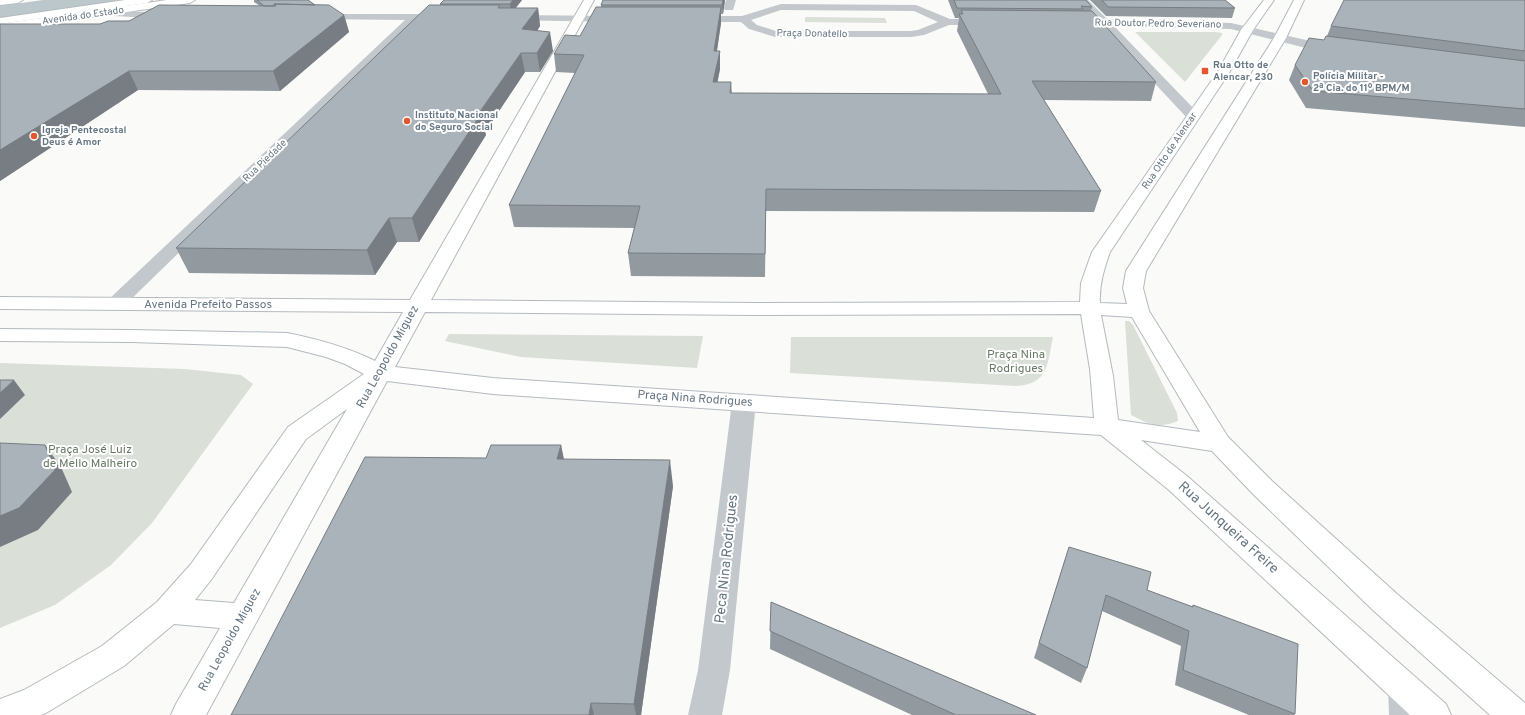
<svg xmlns="http://www.w3.org/2000/svg" width="1525" height="715" viewBox="0 0 1525 715" font-family="Overpass,sans-serif">
<style>
.green{fill:#dadfd7}
.lines{fill:none;stroke-linecap:round;stroke-linejoin:round}
.river{fill:#bbc7cb;fill-rule:evenodd}
.secondary-casing{stroke:#b3babf;stroke-width:2}
.primary-casing{stroke:#b5babe;stroke-width:2}
.trunk-casing{stroke:#b4b9bd;stroke-width:2}
.minor{fill:#c3c8cc;fill-rule:evenodd}
.secondary{fill:#fff;fill-rule:evenodd}
.primary{fill:#fff;fill-rule:evenodd}
.trunk{fill:#fff;fill-rule:evenodd}
.wall{fill:#929a9f}
.shaded-wall{fill:#777d82}
.building{fill:#aab3b9;stroke:#777d82}
.poi-dot{fill:#e4572e;stroke:#fff;stroke-width:1.5}
.labels{text-anchor:middle;dominant-baseline:central;stroke-width:4;stroke-linejoin:round;paint-order:stroke}
.far-street-label{font-size:10px;fill:#657683;stroke:#fff}
.far-poi-label{font-size:10px;font-weight:bold;fill:#657683;stroke:#fff;text-anchor:start}
.street-label{font-size:12px;fill:#657683;stroke:#fff}
.park-label{font-size:12px;fill:#687a64;stroke:#fff}
.near-street-label{font-size:14px;fill:#657683;stroke:#fff}
</style>
<rect width="100%" height="100%" fill="#fafaf8"/>
<path class="green" d="M 805,17 L 885,18 L 887,23 L 805,22 Z
M 1135,32 L 1215,32 L 1222,33 L 1222,35 L 1185,82 Z
M 1125,321 L 1129,321 L 1133,325 L 1177,413 L 1178,421 C 1159,429 1148,424 1131,415 Z
M 449,334 L 703,336 L 697,368 L 521,357 L 445,341 Z
M 791,337 L 1053,337 C 1047,364 1049,384 1016,386 L 790,373 Z
M 0,363 L 185,369 L 241,375 L 253,384 L 152,523 L 111,565 L 55,605 L 0,628 Z"/>
<g class="lines">
<path class="river" d="M 43,0 L 116,0 L 112,6 L 103,8 L 0,22 L 0,6 Z"/>
<defs>
<path id="secondary" d="M 584,0 L 594,0 L 431,300 L 753,303 L 1080,302 L 1081,283 L 1092,252 L 1217,73 L 1241,30 L 1264,0 L 1274,0 L 1253,30 L 1229,73 L 1110,252 C 1104,269 1099,285 1100,303 L 1127,304 L 1123,288 L 1126,271 L 1274,38 L 1294,0 L 1304,0 L 1286,38 L 1146,271 L 1143,288 L 1149,311 L 1228,437 L 1272,481 L 1397,594 L 1525,703 L 1525,715 L 1490,715 L 1375,612 L 1254,495 L 1212,451 L 1141,440 L 1187,476 L 1446,704 L 1451,715 L 1410,715 L 1169,490 L 1101,435 L 493,394 L 387,381 L 206,715 L 171,715 L 176,704 L 220,628 L 174,624 L 124,666 L 46,713 L 41,715 L 0,715 L 0,699 L 24,690 L 102,646 L 157,602 L 191,564 L 288,427 L 364,374 L 345,364 L 326,357 L 287,347 L 131,342 L 0,341 L 0,329 L 131,330 L 287,333 C 317,339 347,347 375,361 L 403,312 L 0,309 L 0,297 L 410,300 ZM 425,312 L 753,315 L 1081,314 L 1090,369 L 1094,418 L 493,378 L 395,367 ZM 1101,315 L 1132,317 L 1200,432 L 1118,420 L 1113,376 ZM 347,409 L 234,603 L 195,600 L 211,580 L 306,439 Z"/>
<path id="primary" d="M 0,0 L 23,0 L 18,3 L 0,5 Z
M 167,0 L 195,0 L 190,3 L 0,30 L 0,24 Z"/>
<path id="trunk" d="M 125,0 L 152,0 L 147,3 L 0,24 L 0,18 Z"/>
</defs>
<use href="#secondary" class="secondary-casing"/>
<use href="#primary" class="primary-casing"/>
<use href="#trunk" class="trunk-casing"/>
<path class="minor" d="M 726,0 L 736,0 L 733,10 L 725,10 L 724,8 Z
M 1077,0 L 1088,0 L 1107,19 L 1231,23 L 1306,40 L 1335,44 L 1339,45 L 1341,48 L 1339,51 L 1335,52 L 1306,48 L 1231,29 L 1114,26 L 1198,113 L 1200,116 L 1198,119 L 1193,120 L 1188,119 L 1101,26 L 1069,24 L 1067,22 L 1069,20 L 1094,19 Z
M 781,4 L 916,5 L 950,19 L 987,19 L 991,20 L 993,22 L 991,24 L 987,25 L 949,25 L 924,35 L 911,37 L 775,37 L 749,29 L 741,22 L 692,22 L 686,19 L 692,16 L 742,16 ZM 781,10 L 914,11 L 938,22 L 918,30 L 911,31 L 776,31 L 757,25 L 751,20 Z
M 101,10 L 168,13 L 174,16 L 168,19 L 97,15 L 96,13 Z
M 314,14 L 446,14 L 452,17 L 446,20 L 418,20 L 122,308 L 115,310 L 108,308 L 105,304 L 108,300 L 405,20 L 310,19 L 308,17 L 310,15 Z
M 510,15 L 618,16 L 624,19 L 618,22 L 506,20 L 504,18 L 506,16 Z
M 744,394 L 752,396 L 756,402 L 730,670 L 722,715 L 688,715 L 698,670 L 732,402 L 736,396 Z
M 1404,672 L 1416,676 L 1420,687 L 1423,715 L 1389,715 L 1388,687 L 1392,676 Z"/>
<use href="#secondary" class="secondary"/>
<use href="#primary" class="primary"/>
<use href="#trunk" class="trunk"/>
</g>
<path class="wall" d="M 254,0 L 308,0 L 315,5 L 344,15 L 349,32 L 280,91 L 138,90 L 0,181 L 0,24 L 100,24 L 260,6 L 254,2 Z
M 522,0 L 516,8 L 538,8 L 540,26 L 537,31 L 553,51 L 540,72 L 525,72 L 485,132 L 486,135 L 419,242 L 397,242 L 375,275 L 189,273 L 176,248 L 440,5 L 440,4 Z
M 603,0 L 725,0 L 723,14 L 721,14 L 721,23 L 717,51 L 720,51 L 720,69 L 717,82 L 731,82 L 732,93 L 988,94 L 957,31 L 959,18 L 955,18 L 948,0 L 1086,0 L 1092,7 L 1091,11 L 1156,82 L 1151,101 L 1044,100 L 1101,191 L 1094,212 L 766,211 L 765,277 L 631,276 L 628,253 L 634,228 L 514,227 L 509,205 L 575,73 L 556,72 L 554,54 L 580,36 L 601,7 L 601,5 Z
M 1090,0 L 1225,0 L 1235,8 L 1232,18 L 1106,16 Z
M 1525,0 L 1525,127 L 1306,108 L 1289,80 L 1295,65 L 1324,40 L 1327,36 L 1331,26 Z
M 561,445 L 564,459 L 673,486 L 641,715 L 231,715 L 486,458 Z
M 1069,547 L 1147,590 L 1192,607 L 1193,605 L 1295,714 L 1294,715 L 1249,715 L 1175,685 L 1181,646 L 1102,611 L 1087,668 L 1081,683 L 1034,658 L 1064,562 Z
M 771,602 L 1036,715 L 912,715 L 770,649 Z"/>
<path class="shaded-wall" d="M 513,0 L 522,0 L 511,13 L 510,4 Z
M 723,0 L 725,0 L 723,14 L 722,5 Z
M 721,7 L 721,23 L 714,69 L 714,51 Z
M 538,8 L 540,26 L 526,48 L 522,29 Z
M 344,15 L 349,32 L 280,91 L 273,71 Z
M 550,32 L 553,51 L 540,72 L 537,53 Z
M 720,51 L 720,69 L 714,101 L 713,82 Z
M 521,53 L 525,72 L 485,132 L 486,135 L 419,242 L 412,218 L 479,113 Z
M 129,71 L 138,90 L 0,181 L 0,150 Z
M 389,218 L 397,242 L 375,275 L 367,250 Z
M 14,380 L 25,395 L 0,419 L 0,393 Z
M 45,445 L 61,467 L 72,492 L 38,530 L 0,547 L 0,516 Z
M 561,445 L 566,472 L 557,459 Z
M 670,460 L 673,486 L 641,715 L 636,715 L 634,704 Z
M 591,703 L 594,715 L 589,715 Z"/>
<path class="building" d="M 257,0 L 308,0 L 315,5 L 274,4 L 274,6 L 264,6 Z
M 444,0 L 513,0 L 510,4 L 440,4 Z
M 603,0 L 723,0 L 722,5 L 601,5 Z
M 954,0 L 1086,0 L 1092,7 L 1081,6 L 1083,9 L 957,8 Z
M 1102,0 L 1225,0 L 1235,8 L 1108,7 Z
M 1344,0 L 1525,0 L 1525,51 L 1331,26 Z
M 274,4 L 329,5 L 344,15 L 273,71 L 129,71 L 0,150 L 0,24 L 100,24 L 108,21 L 129,21 L 159,5 L 276,6 Z
M 429,5 L 500,5 L 498,8 L 538,8 L 522,29 L 550,32 L 537,53 L 521,53 L 479,113 L 481,114 L 412,218 L 389,218 L 367,250 L 176,248 Z
M 596,7 L 721,7 L 714,51 L 720,51 L 713,82 L 731,82 L 730,93 L 1001,94 L 959,14 L 963,14 L 961,10 L 1092,11 L 1156,82 L 1032,81 L 1101,191 L 766,189 L 765,254 L 628,253 L 640,206 L 509,205 L 584,55 L 554,54 L 565,35 L 580,36 Z
M 1326,36 L 1525,61 L 1525,109 L 1313,91 L 1295,65 L 1309,38 L 1324,40 Z
M 0,380 L 14,380 L 0,393 Z
M 0,443 L 45,445 L 55,470 L 19,508 L 0,516 Z
M 491,445 L 561,445 L 557,459 L 670,460 L 634,704 L 591,703 L 589,715 L 231,715 L 365,457 L 486,458 Z
M 1069,547 L 1151,572 L 1147,590 L 1193,607 L 1193,605 L 1298,644 L 1295,714 L 1183,670 L 1189,631 L 1106,595 L 1087,668 L 1039,643 Z
M 771,602 L 989,695 L 1036,715 L 956,715 L 770,631 Z"/>
<g class="poi-dot">
<rect x="1201" y="67" width="8" height="8" rx="2"/>
<circle cx="1305" cy="82" r="4"/>
<circle cx="407" cy="121" r="4"/>
<circle cx="34" cy="136" r="4"/>
</g>
<g class="labels">
<g class="far-street-label">
<text transform="translate(83 16) rotate(-8)">Avenida do Estado</text>
<text transform="translate(1158 24) rotate(1)">Rua Doutor Pedro Severiano</text>
<text transform="translate(812 34) rotate(1)">Praça Donatello</text>
<text transform="translate(1170 151) rotate(-56)">Rua Otto de Alencar</text>
<text transform="translate(265 161) rotate(-44)">Rua Piedade</text>
</g>
<g class="far-poi-label">
<text x="1213" y="65">Rua Otto de<tspan x="1213" dy="12">Alencar, 230</tspan></text>
<text x="1313" y="76">Polícia Militar -<tspan x="1313" dy="12">2ª Cia. do 11º BPM/M</tspan></text>
<text x="415" y="115">Instituto Nacional<tspan x="415" dy="12">do Seguro Social</tspan></text>
<text x="42" y="130">Igreja Pentecostal<tspan x="42" dy="12">Deus é Amor</tspan></text>
</g>
<g class="street-label">
<text x="208" y="305">Avenida Prefeito Passos</text>
<text transform="translate(388 357) rotate(-61)">Rua Leopoldo Miguez</text>
<text transform="translate(695 399) rotate(4)">Praça Nina Rodrigues</text>
<text transform="translate(230 640) rotate(-61)">Rua Leopoldo Miguez</text>
</g>
<g class="park-label">
<text x="1016" y="355">Praça Nina<tspan x="1016" dy="14">Rodrigues</tspan></text>
<text x="90" y="450">Praça José Luiz<tspan x="90" dy="14">de Mello Malheiro</tspan></text>
</g>
<g class="near-street-label">
<text transform="translate(1228 528) rotate(42)">Rua Junqueira Freire</text>
<text transform="translate(727 559) rotate(-84)">Peca Nina Rodrigues</text>
</g>
</g>
</svg>
